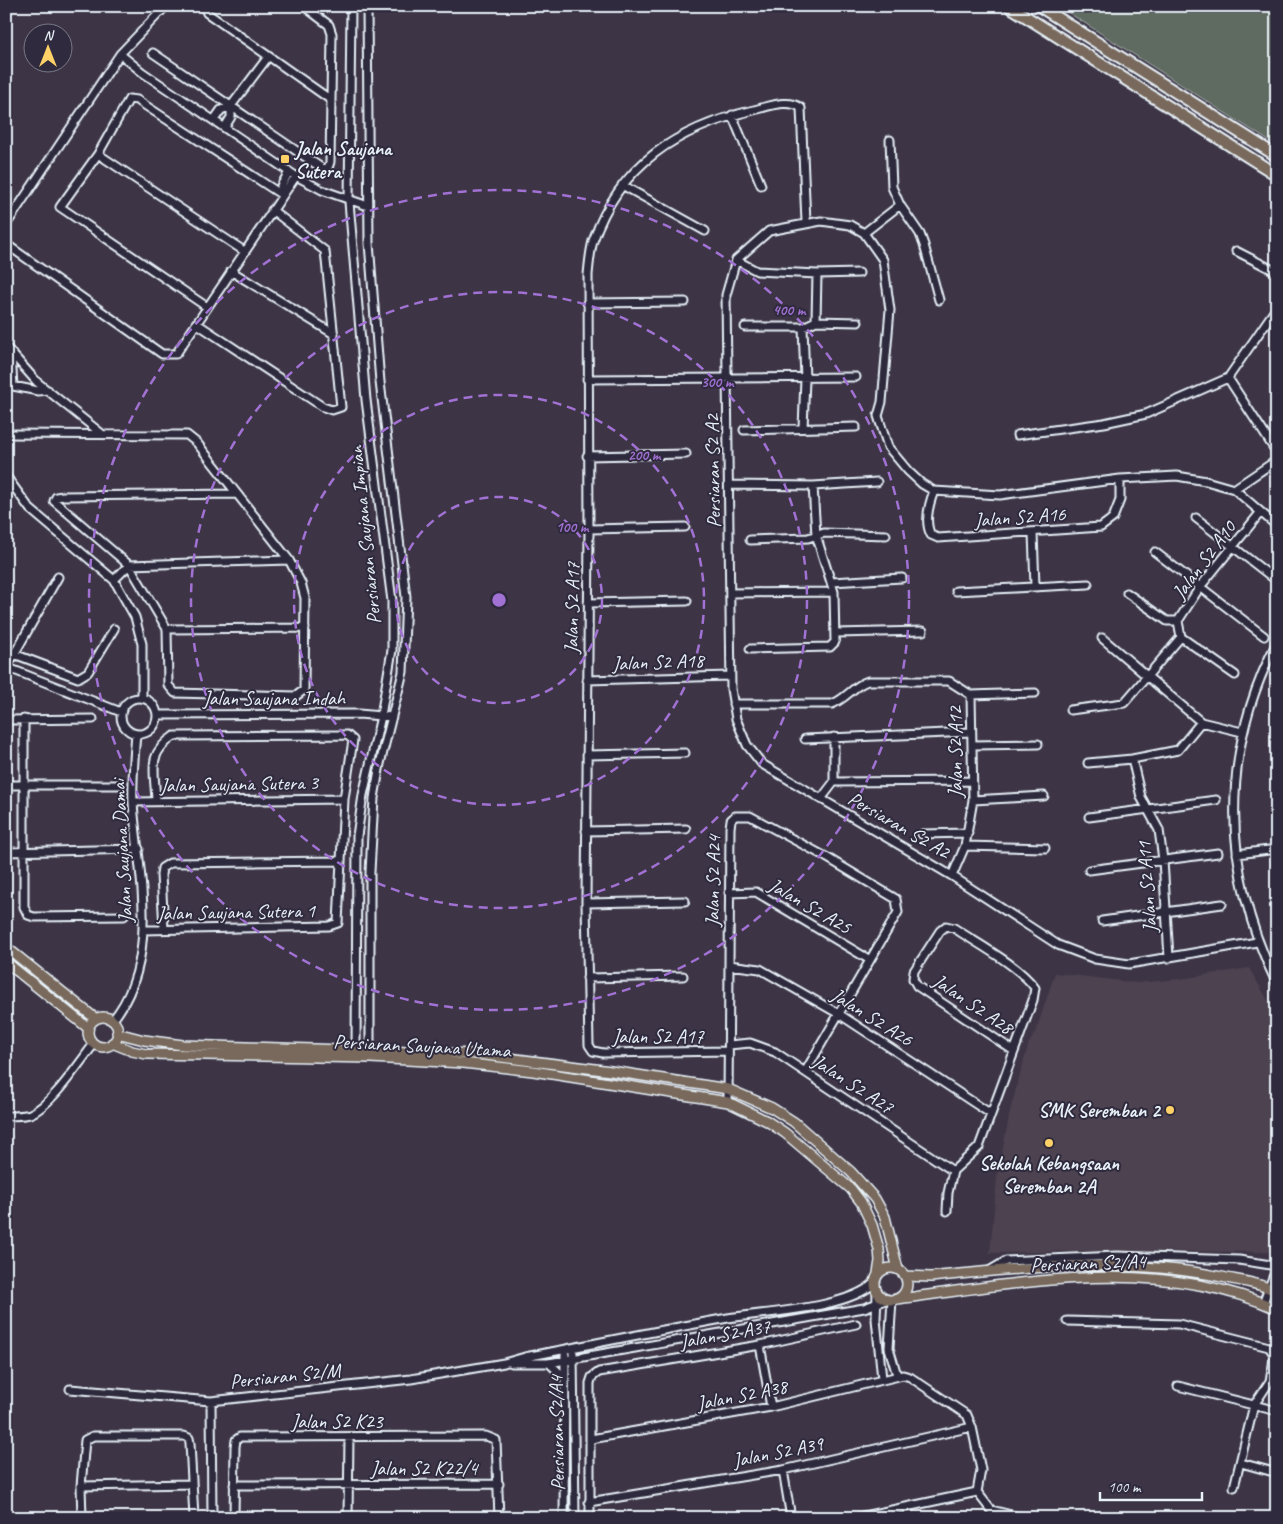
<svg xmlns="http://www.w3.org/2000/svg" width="1283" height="1524" viewBox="0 0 1283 1524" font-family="Caveat,sans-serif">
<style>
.built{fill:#4e4250}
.green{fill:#5e6a60;stroke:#a3aeac}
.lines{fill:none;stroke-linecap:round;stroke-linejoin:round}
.minor-casing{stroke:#e8f1f8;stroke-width:11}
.major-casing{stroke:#e8f1f8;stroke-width:12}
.highway-casing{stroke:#e8f1f8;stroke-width:14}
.minor{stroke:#2f2a3d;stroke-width:7}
.major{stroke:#78695c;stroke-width:9}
.highway{stroke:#78695c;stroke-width:10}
.ring{fill:none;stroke:#a171d3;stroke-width:2.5;stroke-dasharray:9 6}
.poi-dot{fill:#ffd166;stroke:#2f2a3d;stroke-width:2}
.labels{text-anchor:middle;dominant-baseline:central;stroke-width:4;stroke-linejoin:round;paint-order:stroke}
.poi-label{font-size:20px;font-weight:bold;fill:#e8f1f8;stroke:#2f2a3d;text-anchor:start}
.street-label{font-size:20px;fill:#e8f1f8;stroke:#2f2a3d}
.centre{fill:#a171d3;stroke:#2f2a3d;stroke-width:2.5}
.ring-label{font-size:15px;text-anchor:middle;font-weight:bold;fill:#a171d3;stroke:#2f2a3d;stroke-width:4;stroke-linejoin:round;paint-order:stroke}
</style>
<rect width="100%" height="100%" fill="#3d3546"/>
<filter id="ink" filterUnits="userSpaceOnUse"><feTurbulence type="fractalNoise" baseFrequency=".02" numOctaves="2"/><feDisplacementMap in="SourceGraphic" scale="10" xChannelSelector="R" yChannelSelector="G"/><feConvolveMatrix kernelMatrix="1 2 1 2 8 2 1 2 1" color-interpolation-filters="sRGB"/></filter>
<g filter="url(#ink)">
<path class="built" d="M 1249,968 L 1277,1016 L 1277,1234 L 1270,1252 L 1094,1251 L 990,1253 L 997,1178 L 1011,1107 L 1029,1043 L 1036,1031 L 1055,973 L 1137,983 L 1181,979 Z"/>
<path class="green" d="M 1058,6 L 1277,6 L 1277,146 Z"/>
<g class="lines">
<defs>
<path id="minor" d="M 204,6 L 207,13 L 331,100 L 332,34 L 329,25 L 304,6
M 351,6 L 349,202 L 366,400 L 392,601 L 392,650 L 381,716 L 363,795 L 357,836 L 356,1056
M 367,6 L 369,243 L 380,382 L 406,597 L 403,672 L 380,764 L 374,798 L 370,872 L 370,1055
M 153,53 L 323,169 L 328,168 L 330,162 L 331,100
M 120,54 L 142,72 L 294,175 L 322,190 L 368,206
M 732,115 L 761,185
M 214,120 L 221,110 L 231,106 L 268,57
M 225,127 L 231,117 L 231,106
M 890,140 L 892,187 L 900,205 L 920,234 L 924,245 L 939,300
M 98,154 L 244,251
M 622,185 L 705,231
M 282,195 L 281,186 L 289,172
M 6,225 L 120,54 L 166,6
M 864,233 L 900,205
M 6,244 L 162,354 L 176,354 L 296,176
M 1236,251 L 1277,272
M 736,260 L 757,271 L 817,274 L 859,273
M 231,271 L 334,334
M 587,303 L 685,302
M 207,307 L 60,207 L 98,154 L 129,99 L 137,100 L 282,195
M 816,321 L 817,274
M 196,323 L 323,407 L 332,410 L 341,407 L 325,251 L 272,210
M 745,327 L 803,327 L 816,321 L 858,322
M 803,327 L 805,379 L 803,428
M 6,347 L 37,382 L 102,434
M 11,354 L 13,386 L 38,391 L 48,390
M 1228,378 L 1277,453
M 587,379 L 856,377
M 744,430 L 856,427
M 6,434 L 187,435 L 197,443 L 289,560 L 301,583 L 305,598 L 304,690 L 296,696 L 175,693 L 168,685 L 167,629 L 129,565 L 54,501 L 56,497 L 63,496 L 237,494
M 1017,435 L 1104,423 L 1146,414 L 1228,378 L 1277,307
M 587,456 L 686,454
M 6,476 L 30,509 L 114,580 L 135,617 L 142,644 L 142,698
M 730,485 L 813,486 L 877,482
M 1234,489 L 1277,460
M 934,491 C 929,504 924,522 931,535 L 938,538 L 1101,527 L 1113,518 L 1120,500 L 1120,479
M 1196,518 L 1277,581
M 589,529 L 685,527
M 1033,533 L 1035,586
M 750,540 L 808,538 L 824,533 L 886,535
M 1155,552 L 1264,636
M 129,565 L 289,560
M 114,580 L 129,565
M 831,582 L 902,578
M 956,591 L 1088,584
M 730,593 L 834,592
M 1127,593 L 1167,621 L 1178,621
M 588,603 L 687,601
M 167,629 L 305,628
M 836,633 L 923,631
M 1181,637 L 1178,621 L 1200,587 L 1260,513
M 1181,637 L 1235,675
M 1102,638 L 1201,722 L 1242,732
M 1277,642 C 1219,753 1222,872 1277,984
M 750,649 L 830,647 L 835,642 L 834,592 L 816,535 L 813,486
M 6,651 L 78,678 L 88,672 L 114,629
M 6,667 L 121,712
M 7,667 L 58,577
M 587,680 L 730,676
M 971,695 L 1035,693
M121 716a18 18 0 1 1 36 0a18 18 0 1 1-36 0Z
M 733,704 L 832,704 C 846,699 854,685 868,681 L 949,681 L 971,695 L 973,800 L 965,846 L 952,876
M 1070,710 L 1124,703 L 1181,637
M 157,715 L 359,714 L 392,717
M 24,719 L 24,907 L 28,915 L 34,917 L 124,916
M 6,720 L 93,719
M 805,739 L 971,732
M 972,745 L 1038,744
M 587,755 L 685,753
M 1132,759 L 1141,797 L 1159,830 L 1163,860 L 1169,958
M 1088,763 L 1132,759 L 1178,750 L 1201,722
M 834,782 L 972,781
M 6,785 L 120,785
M 821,799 L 834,782 L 834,737
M 973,800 L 1044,796
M 133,802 L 344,799
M 1089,817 L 1216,800
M 586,831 L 686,829
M 922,834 L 968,833
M 965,846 L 1045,848
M 6,852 L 139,849
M 1237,854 L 1277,849
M 1089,870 L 1218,853
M 729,893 L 756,892 L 870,960
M 586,903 L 685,901
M 1102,921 L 1222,904
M 164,929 L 161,875 L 162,868 L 170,863 L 340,861
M 143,930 L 329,926 L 338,923 L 344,799 L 353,740 L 347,735 L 174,736 C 146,755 155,770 156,801
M 1257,942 L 1129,964 L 1095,959 L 1058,945 L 952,876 L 762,764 L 747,745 L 736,719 L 731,689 L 726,295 L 736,260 L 769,231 L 821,221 L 850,225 L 864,233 L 883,260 L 890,310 L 882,402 L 878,416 L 888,447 L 908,471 L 922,484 L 934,491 L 1000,495 L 1120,479 L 1177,476 L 1206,481 L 1234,489 L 1277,526
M 729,965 L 760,969 L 839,1014 L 991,1114
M 587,978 L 683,976
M 112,1021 C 162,960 138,873 133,803 C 132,780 134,757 136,734
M 729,1045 L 750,1043 L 775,1052 L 953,1171
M 728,1051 L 603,1053 L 593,1051 L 589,1045 L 586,903 L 589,529 L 588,275 C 589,264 590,252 593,241 C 620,164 677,128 754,110 C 767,107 789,98 801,108 L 806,222
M 728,1102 L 730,828 L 731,820 L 735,816 L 750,816 L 826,857 L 896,899 L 898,912 L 805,1072
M 6,1116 C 14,1116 23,1116 30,1114 C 52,1105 79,1063 94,1044
M 947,1211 L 948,1193 L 953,1171 L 979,1147 L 1033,1000 L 1035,988 C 1018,965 978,944 954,928 L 946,926 L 940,931 L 914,971 L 913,979 L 917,986 L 1014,1051
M 989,1271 L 1006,1261 L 1117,1256 L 1239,1260 L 1277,1266
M 877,1294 L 876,1319 L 882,1379
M 892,1300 L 889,1348 L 897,1375
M 1263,1303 L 1277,1267
M 1067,1321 L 1179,1324 L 1269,1347 L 1274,1354 L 1273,1365 L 1277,1366
M 760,1345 L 771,1407
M 573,1353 L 575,1518
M 512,1363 L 549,1363 L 864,1308 L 886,1300
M 549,1363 L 565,1378
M 1178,1386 L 1277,1411
M 70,1389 L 211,1401 L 411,1379 L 504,1363 L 525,1357 C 593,1344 660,1330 728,1318 C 765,1312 847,1309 874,1283
M 211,1401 L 212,1518
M 591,1439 L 771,1407 L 903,1375 L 910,1377 L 967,1415 L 972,1427 L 981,1470 L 977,1492
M 1241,1463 L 1277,1473
M 783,1470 L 791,1518
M 234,1485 L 499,1484
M 81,1486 L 192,1484
M 1234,1487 L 1254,1405 L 1270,1381 L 1273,1365
M 977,1492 L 991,1510 L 1023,1518
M 589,1502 L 783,1470 L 972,1427
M 82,1518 L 81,1486 L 85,1440 L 93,1436 L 184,1436 L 189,1438 L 190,1443 L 194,1518
M 234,1518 L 235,1447 L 236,1440 L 240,1437 L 486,1436 L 496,1440 L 499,1518
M 348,1518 L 349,1437
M 564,1518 L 565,1355
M 590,1518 L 590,1383 L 592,1377 L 599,1372 L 760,1345 L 856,1324
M 854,1518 L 977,1492"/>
<path id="major" d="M 6,947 L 96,1019
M 6,962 L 88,1028
M88 1032a15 15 0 1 1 30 0a15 15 0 1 1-30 0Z
M 117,1033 L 144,1040 L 183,1045 L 477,1054 L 611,1071 L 728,1089 L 772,1108 L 794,1122 L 851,1172 L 875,1199 L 885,1217 L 898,1269
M 112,1043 L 132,1051 L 146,1054 L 370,1058 L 463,1063 L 533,1071 L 728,1102 L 767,1121 L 785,1133 L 851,1189 L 861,1202 L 872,1225 L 879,1249 L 880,1261 L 878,1273
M875 1284a16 16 0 1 1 32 0a16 16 0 1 1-32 0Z
M 905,1276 L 931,1277 C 1028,1267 1126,1257 1222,1277 C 1240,1281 1261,1283 1277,1292
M 897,1299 C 1023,1283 1156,1255 1277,1309"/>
<path id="highway" d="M 1009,6 L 1277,175
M 1039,6 L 1277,156"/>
</defs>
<use href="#minor" class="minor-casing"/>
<use href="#major" class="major-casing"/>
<use href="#highway" class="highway-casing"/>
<use href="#minor" class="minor"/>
<use href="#major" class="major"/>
<use href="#highway" class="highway"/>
</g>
</g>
<g class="ring">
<circle cx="499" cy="600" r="103"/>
<circle cx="499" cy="600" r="205"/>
<circle cx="499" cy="600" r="308"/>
<circle cx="499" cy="600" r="410"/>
</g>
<g class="poi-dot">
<rect x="280" y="154" width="10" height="10" rx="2.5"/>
<circle cx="1170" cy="1110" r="5"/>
<circle cx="1049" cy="1143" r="5"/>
</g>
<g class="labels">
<g class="poi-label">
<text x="295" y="148">Jalan Saujana<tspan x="295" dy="23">Sutera</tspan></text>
<text x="1160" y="1110" text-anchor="end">SMK Seremban 2</text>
<text x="1049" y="1163" text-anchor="middle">Sekolah Kebangsaan<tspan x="1049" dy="23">Seremban 2A</tspan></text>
</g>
<g class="street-label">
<text transform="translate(713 471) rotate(-91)">Persiaran S2 A2</text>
<text transform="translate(1020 517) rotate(-4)">Jalan S2 A16</text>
<text transform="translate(365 535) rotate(-96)">Persiaran Saujana Impian</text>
<text transform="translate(1204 560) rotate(-53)">Jalan S2 A10</text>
<text transform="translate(572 608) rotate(-89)">Jalan S2 A17</text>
<text transform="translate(658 662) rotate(-2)">Jalan S2 A18</text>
<text x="274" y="698">Jalan Saujana Indah</text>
<text transform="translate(955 752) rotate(-90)">Jalan S2 A12</text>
<text transform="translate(239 784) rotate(-1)">Jalan Saujana Sutera 3</text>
<text transform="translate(899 825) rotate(30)">Persiaran S2 A2</text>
<text transform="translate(122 851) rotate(-93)">Jalan Saujana Damai</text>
<text transform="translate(713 881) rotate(-89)">Jalan S2 A24</text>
<text transform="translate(1147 887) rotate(-94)">Jalan S2 A11</text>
<text transform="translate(810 906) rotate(30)">Jalan S2 A25</text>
<text transform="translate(236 912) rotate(-1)">Jalan Saujana Sutera 1</text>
<text transform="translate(973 1004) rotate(34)">Jalan S2 A28</text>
<text transform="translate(872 1017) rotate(32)">Jalan S2 A26</text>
<text x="658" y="1036">Jalan S2 A17</text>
<text transform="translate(422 1046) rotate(3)">Persiaran Saujana Utama</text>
<text transform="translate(853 1084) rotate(33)">Jalan S2 A27</text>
<text transform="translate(1088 1263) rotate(-2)">Persiaran S2/A4</text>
<text transform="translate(725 1334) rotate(-10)">Jalan S2 A37</text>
<text transform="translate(285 1376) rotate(-6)">Persiaran S2/M</text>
<text transform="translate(742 1395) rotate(-11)">Jalan S2 A38</text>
<text x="337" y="1421">Jalan S2 K23</text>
<text transform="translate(557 1433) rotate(-91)">Persiaran S2/A4</text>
<text transform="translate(778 1452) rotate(-11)">Jalan S2 A39</text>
<text x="424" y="1468">Jalan S2 K22/4</text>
</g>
</g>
<circle cx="499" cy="600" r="8" class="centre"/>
<g class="ring-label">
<text x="789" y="315">400 m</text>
<text x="717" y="387">300 m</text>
<text x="644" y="460">200 m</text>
<text x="572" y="532">100 m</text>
</g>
<rect width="1283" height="1524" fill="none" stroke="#2f2a3d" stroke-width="25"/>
<rect x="12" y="12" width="1258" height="1499" fill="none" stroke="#e8f1f8" stroke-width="2" filter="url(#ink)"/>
<g transform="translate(48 48)"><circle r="24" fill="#2f2a3d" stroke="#797a88"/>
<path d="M0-4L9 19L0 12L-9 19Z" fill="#ffd166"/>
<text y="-8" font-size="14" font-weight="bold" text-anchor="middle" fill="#e8f1f8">N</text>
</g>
<path d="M1100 1492v8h102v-8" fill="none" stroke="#e8f1f8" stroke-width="2.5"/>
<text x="1108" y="1492" font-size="15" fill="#e8f1f8" stroke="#2f2a3d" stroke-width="4" paint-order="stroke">100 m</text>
</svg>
